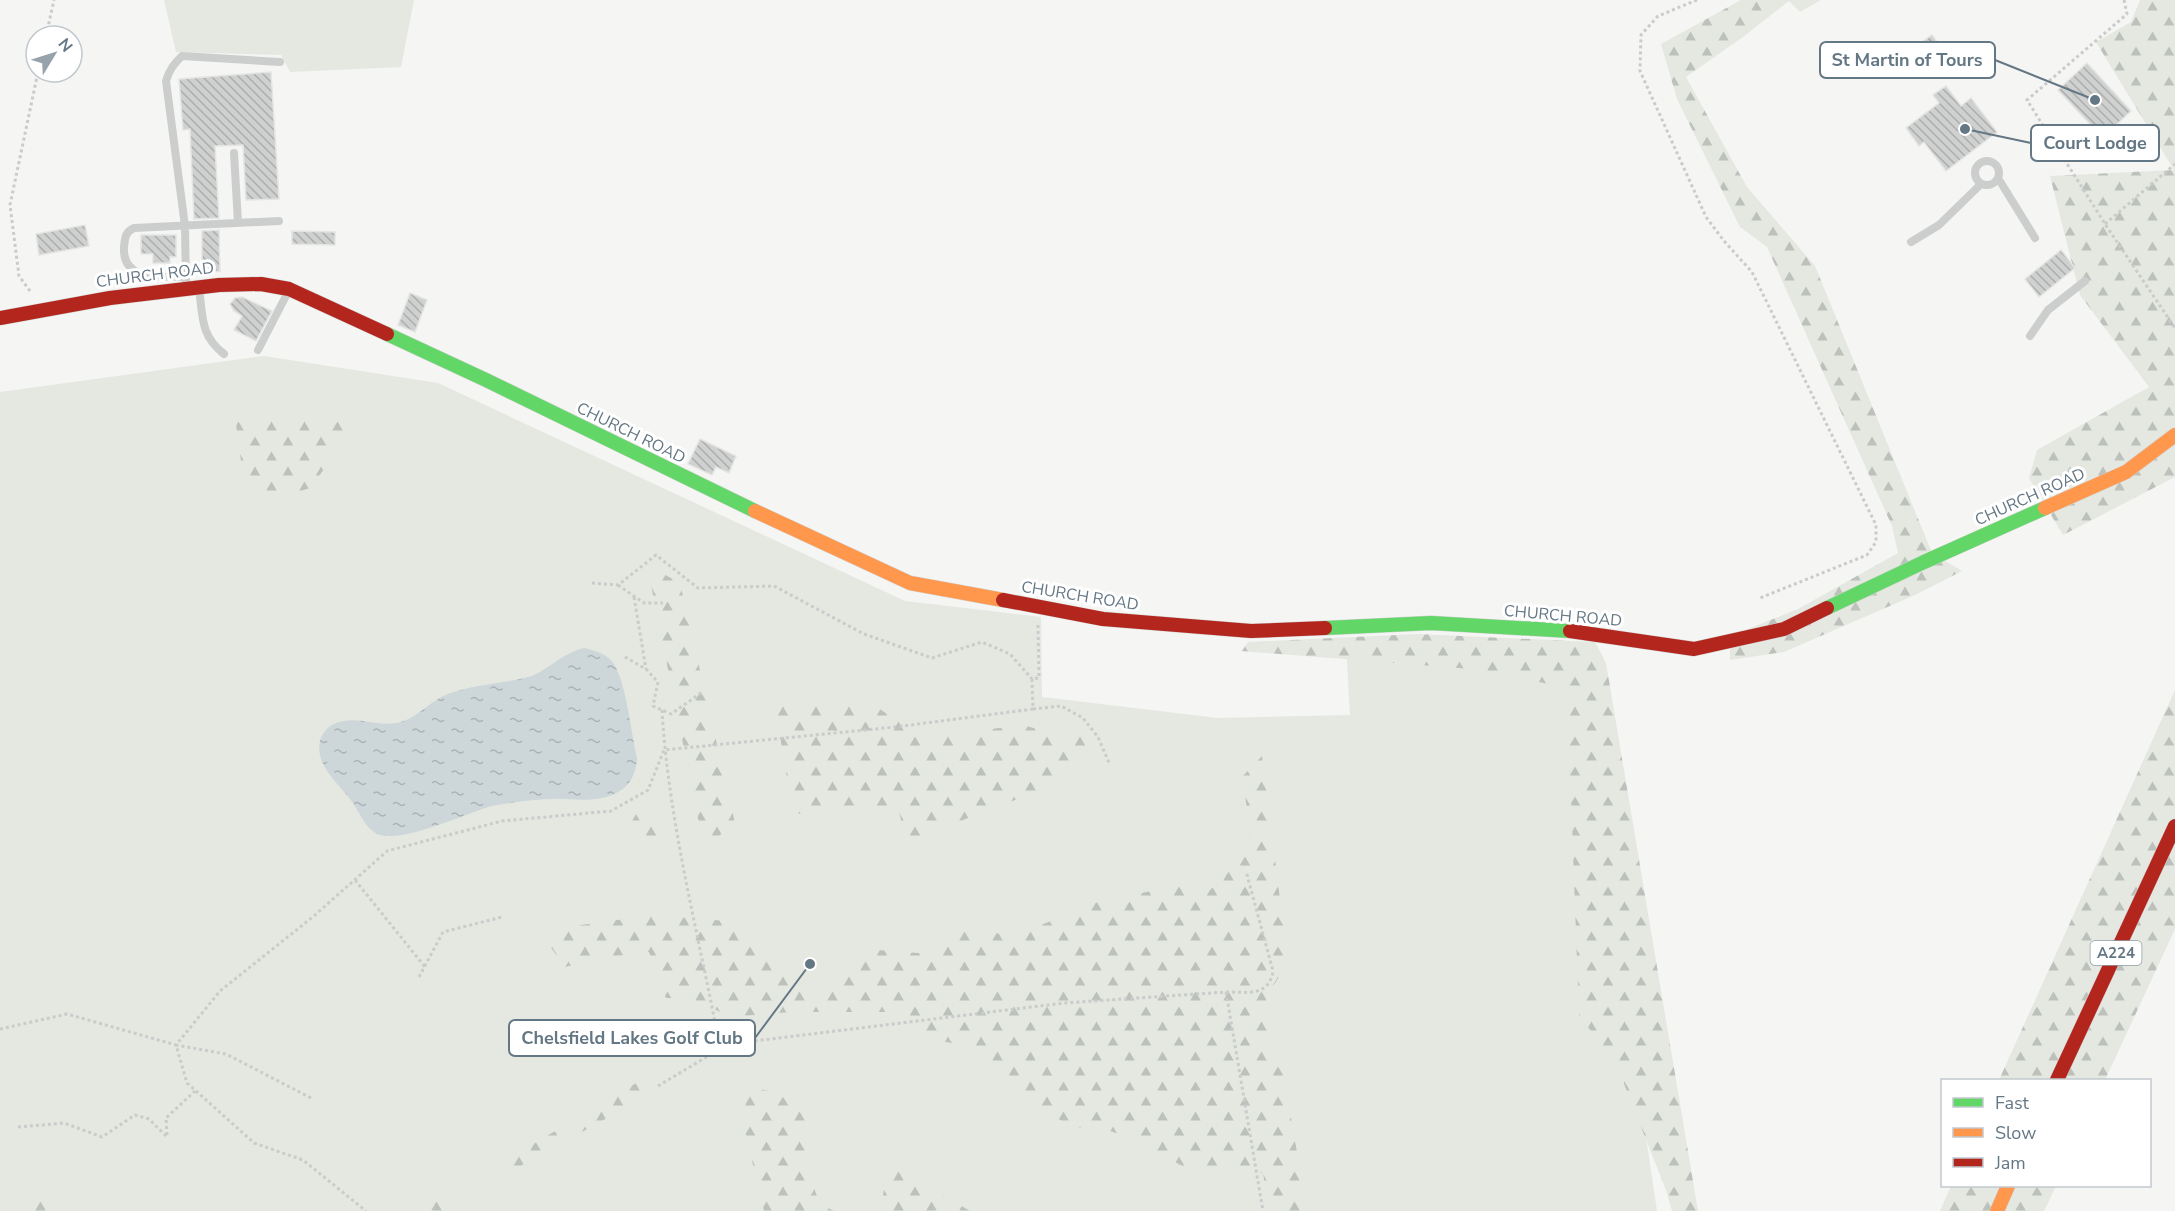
<svg xmlns="http://www.w3.org/2000/svg" width="2175" height="1211" viewBox="0 0 2175 1211" font-family="'Nunito Sans',sans-serif">
<style>
.green{fill:#e4e8e1}
.forest{fill:url(#forest-firs)}
.water{fill:url(#water-ripples)}
.building{fill:url(#building-back-hatch);stroke:#e4e4e3;stroke-width:1.5}
.lines{fill:none;stroke-linecap:round;stroke-linejoin:round}
.fast-casing{stroke:#d2d3d4;stroke-width:15}
.slow-casing{stroke:#d2d3d4;stroke-width:15}
.jam-casing{stroke:#d2d3d4;stroke-width:15}
.path{stroke:#cacbcb;stroke-width:3;stroke-dasharray:3 3;stroke-linecap:butt}
.lane{stroke:#cccece;stroke-width:8}
.fast{stroke:#63d668;stroke-width:14}
.slow{stroke:#ff974d;stroke-width:14}
.jam{stroke:#b3261e;stroke-width:14}
.labels{text-anchor:middle;dominant-baseline:central;stroke-width:6;stroke-linejoin:round;paint-order:stroke}
.shield{fill:#fff;stroke:#92a0a9;stroke-width:1.5}
.shield-label{font-size:15px;font-weight:bold;fill:#647784}
.street-label{font-size:16px;fill:#647784;stroke:#fff}
.leader{fill:none;stroke:#647784;stroke-width:2}
.callout-dot{fill:#647784;stroke:#fff;stroke-width:2}
.callout{fill:#fff;stroke:#647784;stroke-width:2}
.callout-label{font-size:18px;text-anchor:middle;font-weight:bold;fill:#647784}
</style>
<defs>
<pattern id="forest-firs" width="22" height="20" patternUnits="userSpaceOnUse" patternTransform="scale(1.5)"><rect width="22" height="20" fill="#e4e8e1"/><path d="M5 1l3.5 6h-7zM16 11l3.5 6h-7z" fill="#bcc1bc"/></pattern>
<pattern id="water-ripples" width="26" height="14" patternUnits="userSpaceOnUse" patternTransform="scale(1.5)"><rect width="26" height="14" fill="#cdd6d8"/><path d="M2 4q2-2 4 0t4 0M15 11q2-2 4 0t4 0" fill="none" stroke="#aab2b5"/></pattern>
<pattern id="building-back-hatch" width="6" height="6" patternUnits="userSpaceOnUse" patternTransform="scale(1.5)"><rect width="6" height="6" fill="#cfd1d0"/><path d="M-1 5l2 2M0 0l6 6M5-1l2 2" fill="none" stroke="#acaeae"/></pattern>
</defs>
<rect width="100%" height="100%" fill="#f5f5f3"/>
<path class="green" d="M 164,0 L 414,0 L 401,67 L 290,72 L 281,55 L 176,52 Z
M 264,356 L 438,383 L 905,601 L 1041,617 L 1042,697 L 1218,718 L 1350,715 L 1346,643 L 1576,666 L 1657,1211 L 0,1211 L 0,392 Z"/>
<path class="forest" d="M 1741,0 L 1821,0 L 1800,12 L 1789,1 L 1743,37 L 1686,77 L 1747,187 L 1815,266 L 1932,553 L 1962,571 L 1915,595 L 1784,652 L 1730,660 L 1730,636 L 1798,609 L 1898,553 L 1892,526 L 1767,247 L 1740,227 L 1677,99 L 1661,44 Z
M 2140,0 L 2175,0 L 2175,477 L 2063,535 L 2029,478 L 2037,450 L 2149,387 L 2080,295 L 2050,176 L 2174,170 L 2096,42 L 2131,22 Z
M 338,416 L 349,436 L 310,488 L 268,502 L 241,461 L 235,417 Z
M 647,565 L 680,583 L 735,823 L 704,848 Z
M 1418,634 L 1595,642 L 1606,663 L 1698,1211 L 1672,1211 L 1666,1190 L 1617,1066 L 1579,1015 L 1567,688 L 1484,670 L 1241,651 L 1248,642 Z
M 2175,690 L 2175,929 L 2105,1080 L 1999,1080 Z
M 774,700 L 874,705 L 922,738 L 1022,725 L 1061,735 L 1098,737 L 1041,790 L 906,842 L 898,807 L 793,814 Z
M 1262,756 L 1288,963 L 1266,997 L 1269,1048 L 1282,1064 L 1307,1211 L 1269,1211 L 1263,1173 L 1182,1166 L 1140,1141 L 1098,1127 L 1075,1128 L 1036,1107 L 964,1046 L 920,1036 L 888,1012 L 790,1012 L 731,1017 L 691,998 L 666,998 L 649,952 L 602,958 L 565,967 L 537,928 L 581,925 L 653,915 L 726,921 L 757,938 L 790,970 L 805,989 L 836,991 L 863,949 L 932,954 L 961,932 L 1019,934 L 1095,903 L 1179,885 L 1207,893 L 1232,869 L 1250,838 L 1243,776 Z
M 651,810 L 661,829 L 651,852 C 633,843 623,829 638,812 Z
M 648,1076 L 654,1092 L 515,1169 L 508,1159 Z
M 750,1087 L 778,1093 L 808,1119 L 806,1167 L 820,1204 L 834,1211 L 764,1211 L 742,1118 Z
M 889,1163 L 970,1211 L 872,1211 L 881,1206 Z
M 47,1185 L 50,1211 L 24,1211 Z
M 1951,1186 L 2056,1186 L 2044,1211 L 1940,1211 Z
M 445,1193 L 448,1211 L 412,1211 L 421,1204 Z"/>
<path class="water" d="M 584,648 C 593,650 603,653 610,659 C 626,675 631,734 637,758 C 636,773 631,785 618,792 C 598,803 577,799 556,799 C 535,799 513,802 492,806 C 466,813 402,844 378,834 C 365,829 359,810 350,799 C 337,782 315,765 320,741 C 322,734 327,727 334,724 C 354,714 376,727 397,723 C 417,719 429,701 448,694 C 475,684 505,684 532,676 C 550,668 565,652 584,648 Z"/>
<path class="building" d="M 1932,35 L 1949,59 L 1935,69 L 1918,45 Z
M 2087,63 L 2131,111 L 2116,125 L 2129,139 L 2114,153 L 2101,139 L 2093,146 L 2081,133 L 2090,124 L 2058,90 Z
M 271,72 L 279,199 L 246,200 L 243,145 L 215,146 L 219,218 L 194,219 L 190,129 L 183,130 L 179,79 Z
M 1946,86 L 1961,106 L 1971,98 L 1997,132 L 1946,171 L 1924,142 L 1919,146 L 1906,128 L 1939,103 L 1933,95 Z
M 85,225 L 89,246 L 39,255 L 36,234 Z
M 219,230 L 220,271 L 202,273 L 202,231 Z
M 292,231 L 335,232 L 335,245 L 292,244 Z
M 141,235 L 176,235 L 176,257 L 170,257 L 170,263 L 153,263 L 153,254 L 141,254 Z
M 2061,250 L 2075,268 L 2039,297 L 2025,279 Z
M 410,293 L 427,300 L 415,332 L 398,325 Z
M 242,297 L 272,311 L 256,341 L 234,330 L 242,316 L 234,311 L 230,304 L 235,298 Z
M 700,439 L 736,456 L 729,473 L 716,467 L 712,475 L 688,464 Z"/>
<g class="lines">
<defs>
<path id="fast" d="M 387,334 L 486,380 L 755,511
M 1827,608 L 1924,562 L 2045,508
M 1325,628 L 1431,623 L 1570,631"/>
<path id="slow" d="M 2045,508 L 2126,472 L 2175,435
M 755,511 L 910,583 L 1003,600
M 1997,1211 L 2008,1186"/>
<path id="jam" d="M 0,318 L 110,298 L 219,285 L 261,284 L 289,289 L 387,334
M 1003,600 L 1103,619 L 1251,631 L 1325,628
M 1570,631 L 1694,649 L 1784,629 L 1827,608
M 2057,1080 L 2175,826"/>
</defs>
<use href="#fast" class="fast-casing"/>
<use href="#slow" class="slow-casing"/>
<use href="#jam" class="jam-casing"/>
<path class="path" d="M 1697,0 L 1658,16 L 1641,35 L 1640,71 L 1706,217 L 1724,241 L 1752,272 L 1876,525 L 1876,542 L 1867,555 L 1760,598
M 2124,0 L 2127,14 L 2027,100 L 2105,224 L 2175,328
M 46,36 L 54,0
M 2105,224 L 2175,164
M 30,291 L 19,276 L 10,205 L 38,72
M 592,583 L 618,585 L 656,555 L 698,588 L 774,586 L 864,634 L 932,658 L 982,642 L 1010,654 L 1032,679
M 618,585 L 644,603 L 663,603
M 634,597 L 646,669
M 625,657 L 646,669 L 658,682 L 653,706 L 671,714 L 701,693
M 1033,709 L 1061,706 L 1083,718 L 1098,737 L 1110,765
M 662,710 C 668,814 694,916 714,1017 C 716,1030 725,1037 737,1043
M 355,880 L 425,967
M 419,977 L 443,932 L 502,917
M 1226,992 C 1247,992 1269,997 1273,971 L 1246,871
M 0,1029 L 67,1014 L 176,1045 L 220,991 L 314,916 L 387,851 L 502,821 L 611,811 L 648,790 L 664,750 L 895,727 L 1033,709 L 1032,679 L 1039,678 L 1038,625
M 658,1086 L 718,1050 L 738,1043 L 1064,1003 L 1226,992 L 1263,1211
M 311,1098 L 226,1054 L 176,1045 L 187,1083 L 254,1143 L 303,1160 L 366,1211
M 18,1127 L 64,1123 L 102,1137 L 135,1115 L 149,1119 L 167,1137
M 167,1135 L 166,1118 L 195,1091"/>
<path class="lane" d="M 234,153 L 238,223
M1975 173a12 12 0 1 1 24 0a12 12 0 1 1-24 0Z
M 1998,178 L 2035,238
M 1911,242 L 1939,225 L 1981,184
M 186,277 C 161,276 122,282 124,247 C 125,238 125,232 134,228 L 279,221
M 186,287 L 185,226 L 166,81 C 169,70 174,64 182,56 L 280,62
M 199,288 C 203,317 200,335 224,354
M 2030,336 L 2048,310 L 2085,281
M 258,350 L 289,290"/>
<use href="#fast" class="fast"/>
<use href="#slow" class="slow"/>
<use href="#jam" class="jam"/>
</g>
<g class="labels">
<rect class="shield" x="2090.5" y="941" width="51" height="24" rx="4.5"/>
<g class="shield-label">
<text x="2116" y="953">A224</text>
</g>
<g class="street-label">
<text transform="translate(155 275) rotate(-7)">CHURCH ROAD</text>
<text transform="translate(631 433) rotate(26)">CHURCH ROAD</text>
<text transform="translate(2030 497) rotate(-24)">CHURCH ROAD</text>
<text transform="translate(1080 596) rotate(9)">CHURCH ROAD</text>
<text transform="translate(1563 616) rotate(5)">CHURCH ROAD</text>
</g>
</g>
<path class="leader" d="M2095 100L1995 60M1965 129L2031 143M810 964L755 1038"/>
<g class="callout-dot">
<circle cx="2095" cy="100" r="6"/>
<circle cx="1965" cy="129" r="6"/>
<circle cx="810" cy="964" r="6"/>
</g>
<g class="callout">
<rect x="1820" y="42" width="175" height="36" rx="6"/>
<rect x="2031" y="125" width="128" height="36" rx="6"/>
<rect x="509" y="1020" width="246" height="36" rx="6"/>
</g>
<g class="callout-label">
<text x="1907" y="66">St Martin of Tours</text>
<text x="2095" y="149">Court Lodge</text>
<text x="632" y="1044">Chelsfield Lakes Golf Club</text>
</g>
<rect x="1941" y="1079" width="210" height="108" fill="#ffffff" stroke="#c1c9ce" stroke-width="1.5"/>
<rect x="1953" y="1098" width="30" height="9" fill="#63d668" stroke="#c1c9ce" stroke-width="1.5"/>
<text x="1995" y="1109" font-size="18" fill="#647784">Fast</text>
<rect x="1953" y="1128" width="30" height="9" fill="#ff974d" stroke="#c1c9ce" stroke-width="1.5"/>
<text x="1995" y="1139" font-size="18" fill="#647784">Slow</text>
<rect x="1953" y="1158" width="30" height="9" fill="#b3261e" stroke="#c1c9ce" stroke-width="1.5"/>
<text x="1995" y="1169" font-size="18" fill="#647784">Jam</text>
<g transform="translate(54 54) rotate(52)"><circle r="28" fill="#ffffff" stroke="#c1c9ce" stroke-width="1.5"/>
<path d="M0-4.5L10 22L0 15L-10 22Z" fill="#97a3ab"/>
<text y="-9" font-size="16" font-weight="bold" text-anchor="middle" fill="#647784">N</text>
</g>
</svg>
